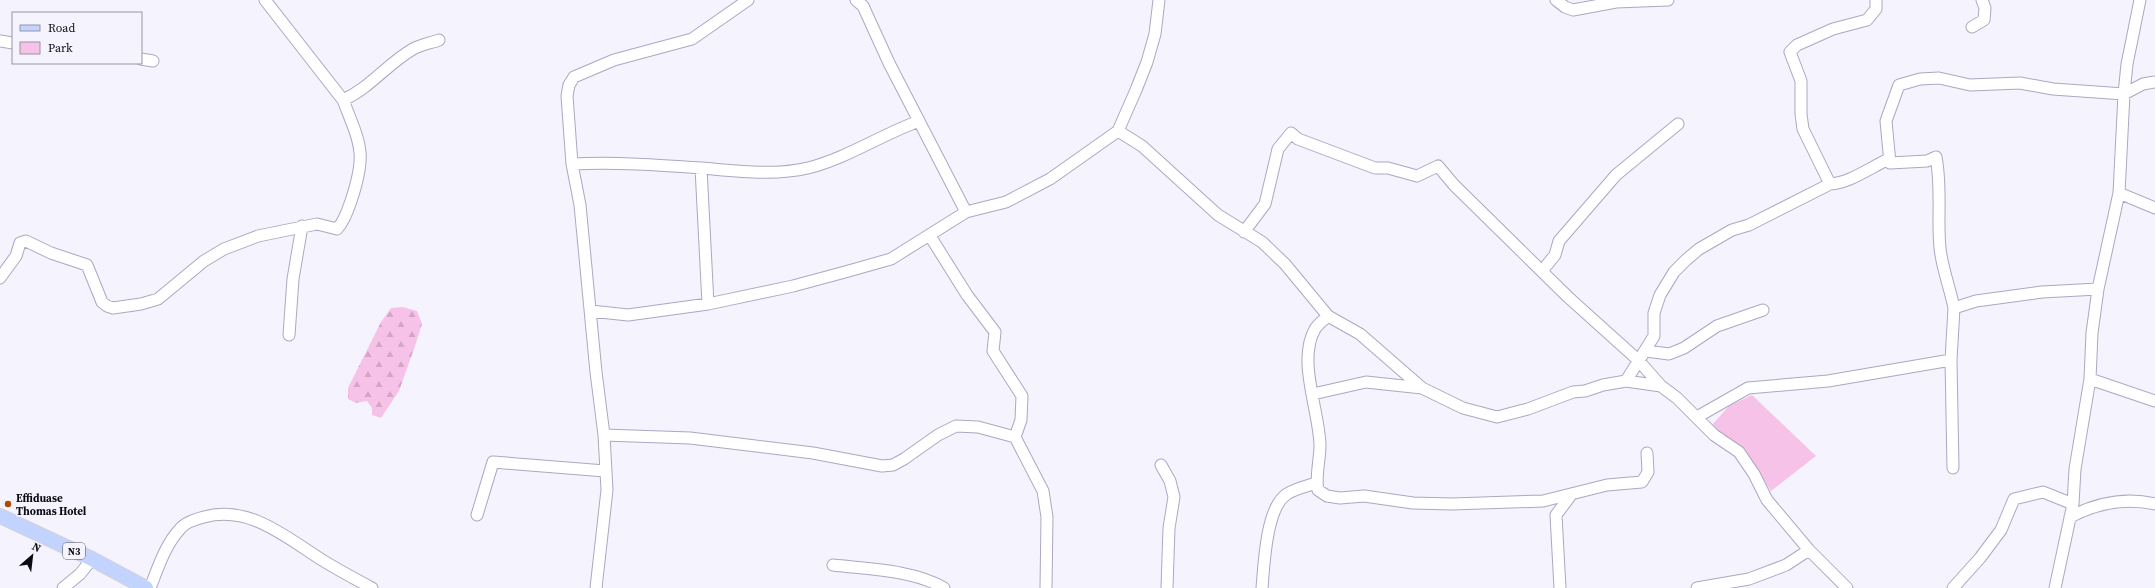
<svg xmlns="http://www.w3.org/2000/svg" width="2155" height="588" viewBox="0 0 2155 588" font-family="'Source Serif 4',serif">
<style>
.forest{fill:url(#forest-firs)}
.green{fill:#f7c2e8}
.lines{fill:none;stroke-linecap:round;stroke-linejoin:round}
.minor-casing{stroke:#aba8c2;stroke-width:13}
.major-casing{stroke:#d3d3d5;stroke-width:16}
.minor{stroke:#fff;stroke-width:11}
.major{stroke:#c1d3fe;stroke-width:14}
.poi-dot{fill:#ac4c01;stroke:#f4f3fe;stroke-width:1.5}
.labels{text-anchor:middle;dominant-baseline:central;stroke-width:3;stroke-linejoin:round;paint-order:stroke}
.shield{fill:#f4f3fe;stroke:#52515a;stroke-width:1}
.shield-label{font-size:10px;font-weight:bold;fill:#0c0b14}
.poi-label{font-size:11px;font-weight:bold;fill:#0c0b14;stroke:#f4f3fe;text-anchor:start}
</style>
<defs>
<pattern id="forest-firs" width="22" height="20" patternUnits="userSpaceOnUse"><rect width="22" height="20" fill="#f7c2e8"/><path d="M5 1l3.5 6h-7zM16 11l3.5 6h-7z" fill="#d3a5c6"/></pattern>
</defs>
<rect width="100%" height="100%" fill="#f4f3fe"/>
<path class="forest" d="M 403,307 L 417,311 L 422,324 L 415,346 L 399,391 L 381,418 L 372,415 L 372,408 L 367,401 L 356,403 L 348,399 L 348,388 L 381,322 L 391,308 Z"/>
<path class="green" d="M 1752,395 L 1816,456 L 1771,491 L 1745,450 L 1711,426 L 1729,406 Z"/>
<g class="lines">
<defs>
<path id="minor" d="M 265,0 L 343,100 C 370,88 387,64 413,49 C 420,45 431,43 439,40
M 856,0 L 863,6 L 889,63 L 966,212
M 1556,0 L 1565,7 L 1573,10 L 1616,2 L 1668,0
M 1972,27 L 1984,20 L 1985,8 L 1982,0
M 0,41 L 13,43
M 141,59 L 153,61
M 1118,131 L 1142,146 L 1218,215 L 1262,242 L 1285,264 L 1328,316 C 1324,320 1318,324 1315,329 C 1297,360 1319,410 1320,445 C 1320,459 1315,479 1318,490 L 1327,496 L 1340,498 L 1364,496 L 1413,503 L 1452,504 L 1543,501 L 1607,485 L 1642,482 L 1648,472 L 1647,453
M 572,164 C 616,162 659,165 702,168 C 737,171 774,176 808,168 C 847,158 881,135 919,121
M 701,168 L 708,304
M 1830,184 L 1803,129 L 1801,114 L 1801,81 L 1790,52 L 1797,45 L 1833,29 L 1867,20 L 1876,9 L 1876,0
M 2119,193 L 2155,208
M 1244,232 L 1265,204 L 1278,149 L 1291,133 L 1298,139 L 1375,168 L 1388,168 L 1417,176 L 1438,166 L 1454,185 L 1568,297 L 1638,360 L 1661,386
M 930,236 L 967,295 L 995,332 L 993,351 L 1022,396 L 1021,420 L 1015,437
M 1542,271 L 1555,255 L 1559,241 L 1616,175 L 1678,124
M 0,278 L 16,256 L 20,243 L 26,241 L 51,253 L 87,265 L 102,302 L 107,306 L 113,308 L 141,304 L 158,299 L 204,261 L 224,249 L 258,236 L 317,224 L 337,229 C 344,222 348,210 351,201 C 367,153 361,146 343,100
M 1954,308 C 1950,288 1942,268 1940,248 C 1937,218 1942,187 1936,157 L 1927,161 L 1890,163 L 1886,121 L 1899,85 L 1920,79 L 1939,78 L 1970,85 L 2020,83 L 2053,89 L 2124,94 L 2143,84 L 2155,82
M 591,311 L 628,315 L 708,304 L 793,286 L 845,272 L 891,259 L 966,212 L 1006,202 L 1050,179 L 1118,131 L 1136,90 L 1147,62 L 1155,34 L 1159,0
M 1328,316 L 1360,334 L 1422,388 L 1463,408 L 1497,417 L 1528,409 L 1573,392 L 1585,391 L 1603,385 L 1626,381 L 1661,386 L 1677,398 L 1714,435 L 1739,452 L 1754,474 L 1767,500 L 1809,550 L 1847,588
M 289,335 L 293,279 L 302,226
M 1646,351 L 1669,354 L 1684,348 L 1717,326 L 1763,310
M 2090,379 L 2155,401
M 1626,381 L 1654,336 L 1654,313 L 1660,295 L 1674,272 L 1686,260 L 1699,249 L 1732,230 L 1749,225 L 1830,184 C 1850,183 1871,167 1889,159
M 1313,394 L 1366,382 L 1422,388
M 1697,417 L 1748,388 L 1828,381 L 1951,360
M 604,435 L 690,438 L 813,453 L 882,466 L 893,465 L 904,459 L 938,435 L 956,426 L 978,427 L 1015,437 L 1043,491 L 1047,517 L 1046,588
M 1161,465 L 1170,481 L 1174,497 L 1169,528 L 1167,588
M 1953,468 L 1951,360 L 1954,308 L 1976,301 L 2042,292 L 2098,289
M 477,515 L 493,462 L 605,471
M 2070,517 C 2097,503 2125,497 2155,504
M 833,565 C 868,569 914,570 944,588
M 63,588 L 80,574 L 92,559
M 150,588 C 158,568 165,545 180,529 C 185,522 196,519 204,517 C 251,504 289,540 327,563 C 342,572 357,580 372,588
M 596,588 L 607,490 L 604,435 L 596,372 L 580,205 L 572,164 L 567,96 L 569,85 L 574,77 L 614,60 L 692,39 L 748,0
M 1262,588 C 1264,565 1266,507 1287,494 C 1294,489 1307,486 1316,483
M 1560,588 L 1556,515 L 1571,495
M 1697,588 L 1749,579 L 1786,565 L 1809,550
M 1953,588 L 1980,558 L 2001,530 L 2014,499 L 2043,492 L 2073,504
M 2055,588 L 2073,504 L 2075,469 L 2090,379 L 2092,333 L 2098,289 L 2119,193 L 2124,94 L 2127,64 L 2140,0"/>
<path id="major" d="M 0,516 L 92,559 L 146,588"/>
</defs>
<use href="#minor" class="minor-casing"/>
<use href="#major" class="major-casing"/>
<use href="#minor" class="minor"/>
<use href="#major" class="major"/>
</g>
<circle class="poi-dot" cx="8" cy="504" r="4"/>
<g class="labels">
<rect class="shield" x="63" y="543" width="22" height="16" rx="3"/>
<g class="shield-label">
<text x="74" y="551">N3</text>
</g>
<g class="poi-label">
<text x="16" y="498">Effiduase<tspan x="16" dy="13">Thomas Hotel</tspan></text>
</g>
</g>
<rect x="12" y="12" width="130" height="52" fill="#f4f3fe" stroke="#9796a0"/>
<rect x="20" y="25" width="20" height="6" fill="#c1d3fe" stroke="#9796a0"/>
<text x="48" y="32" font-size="12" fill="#0c0b14">Road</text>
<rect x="20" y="42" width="20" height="12" fill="#f7c2e8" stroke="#9796a0"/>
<text x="48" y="52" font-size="12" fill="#0c0b14">Park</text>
<g transform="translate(32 556) rotate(28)" stroke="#f4f3fe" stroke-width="3" paint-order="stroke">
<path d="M0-3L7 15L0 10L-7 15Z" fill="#0c0b14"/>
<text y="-6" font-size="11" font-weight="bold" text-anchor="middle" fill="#0c0b14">N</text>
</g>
</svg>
